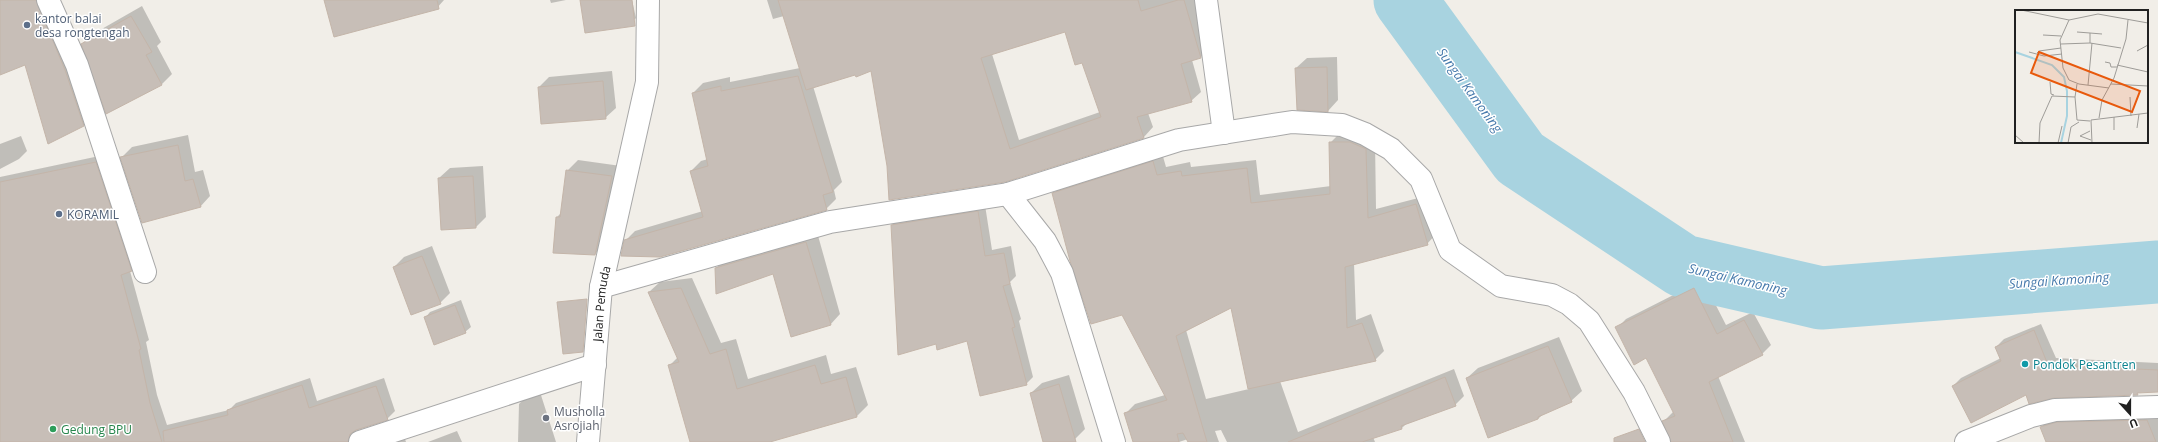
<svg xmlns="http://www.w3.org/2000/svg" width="2158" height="442" viewBox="0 0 2158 442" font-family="'Open Sans',sans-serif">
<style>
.shadow{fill:#0003;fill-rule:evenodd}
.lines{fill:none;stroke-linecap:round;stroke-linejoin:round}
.river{stroke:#a8d3e0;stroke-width:63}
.building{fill:#c7beb7;stroke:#c4b5a9;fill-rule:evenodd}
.street-casing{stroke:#a8a8a8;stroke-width:24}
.street{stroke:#fff;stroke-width:22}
.service-dot{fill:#5c6f8a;stroke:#fff;stroke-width:1.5}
.culture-dot{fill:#0f9aa8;stroke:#fff;stroke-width:1.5}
.worship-dot{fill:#6b7280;stroke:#fff;stroke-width:1.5}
.leisure-dot{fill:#2e9e5b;stroke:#fff;stroke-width:1.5}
.labels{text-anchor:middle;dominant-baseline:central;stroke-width:3;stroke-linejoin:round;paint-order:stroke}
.service-label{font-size:12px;fill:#4e5e75;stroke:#fff;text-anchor:start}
.street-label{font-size:12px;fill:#212121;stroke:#fff}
.culture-label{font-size:12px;fill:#0d838f;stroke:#fff;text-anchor:start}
.worship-label{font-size:12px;fill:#5b616d;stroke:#fff;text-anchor:start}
.leisure-label{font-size:12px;fill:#27864d;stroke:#fff;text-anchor:start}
.water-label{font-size:13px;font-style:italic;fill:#477aac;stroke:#fff}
.inset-river{fill:none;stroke:#a8d3e0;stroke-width:2}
.inset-road{fill:none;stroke:#9e9c98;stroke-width:1}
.view{fill:#e8590c;fill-opacity:0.15;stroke:#e8590c;stroke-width:2}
.inset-edge{fill:none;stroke:#212121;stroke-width:2}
</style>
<rect width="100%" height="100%" fill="#f1eee8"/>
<path class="shadow" d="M 0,0 L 43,0 L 90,119 L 83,125 L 26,64 L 0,74 Z
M 327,0 L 444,0 L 436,9 Z
M 550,0 L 566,0 L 551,3 Z
M 581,0 L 632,0 L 636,18 L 628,26 Z
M 767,0 L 1196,0 L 1210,48 L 1201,57 L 1192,60 L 1201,92 L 1191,101 L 1148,113 L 1153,127 L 1144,137 L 1005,181 L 888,166 L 872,70 L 813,86 L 842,182 L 834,190 L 836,199 L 826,209 L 625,241 L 635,231 L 703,211 L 691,171 L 701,161 L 708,159 L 693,93 L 703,83 L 730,77 L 730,82 L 800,68 L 784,16 L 773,19 ZM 1066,31 L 1083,62 L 1100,112 L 1019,140 L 992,54 Z
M 142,6 L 161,42 L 157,46 L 172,74 L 162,84 L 107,113 L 82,44 L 93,34 Z
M 1337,57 L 1338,100 L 1328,111 L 1296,68 L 1307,58 Z
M 612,71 L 616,108 L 605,118 L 539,87 L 549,77 Z
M 1339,134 L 1375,140 L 1376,209 L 1426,196 L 1436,234 L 1427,244 L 1354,263 L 1356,320 L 1371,314 L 1384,351 L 1375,360 L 1280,381 L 1298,432 L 1454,369 L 1464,396 L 1455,405 L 1406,424 L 1402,428 L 1373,437 L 1375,442 L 1227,442 L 1221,430 L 1215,431 L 1219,442 L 1189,442 L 1188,439 L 1179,442 L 1134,442 L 1126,413 L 1135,404 L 1165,395 L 1123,314 L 1054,193 L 1063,184 L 1162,153 L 1166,167 L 1190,162 L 1191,167 L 1256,160 L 1260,195 L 1331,186 L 1330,143 ZM 1232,307 L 1249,389 L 1206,399 L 1186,330 Z
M 188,135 L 195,172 L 203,170 L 210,196 L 200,207 L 122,157 L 132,147 Z
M 21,136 L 27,151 L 19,159 L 0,169 L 0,144 Z
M 104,155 L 139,262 L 130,271 L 149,340 L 146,342 L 157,395 L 167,425 L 229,410 L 236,403 L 310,378 L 317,401 L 384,378 L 395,411 L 387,419 L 355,431 L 359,442 L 0,442 L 0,177 Z
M 578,160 L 621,166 L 605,244 L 595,254 L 557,217 L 562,212 L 567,171 Z
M 483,166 L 486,217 L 476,227 L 439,178 L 450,168 Z
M 985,205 L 992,250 L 1011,246 L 1016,276 L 1010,282 L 1021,319 L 1019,321 L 1033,377 L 1026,384 L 968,339 L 892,225 L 899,218 Z
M 817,232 L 840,314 L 830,325 L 774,273 L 716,268 L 727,258 Z
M 432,246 L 450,293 L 440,303 L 394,267 L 404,257 Z
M 692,278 L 721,343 L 736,339 L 748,379 L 826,355 L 831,374 L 856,367 L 868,405 L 857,416 L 757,442 L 691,442 L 669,366 L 678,357 L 649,292 L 660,282 Z
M 1703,280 L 1726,325 L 1753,312 L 1771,345 L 1762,354 L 1718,376 L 1745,442 L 1672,442 L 1664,421 L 1674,411 L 1647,357 L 1617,328 L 1626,319 Z
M 461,300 L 471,327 L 465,332 L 425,318 L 430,312 Z
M 2041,324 L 2056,358 L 2158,363 L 2158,391 L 2139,392 L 2137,394 L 2026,394 L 1953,386 L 1961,378 L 2001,358 L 1996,347 L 2004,339 Z
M 1559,337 L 1582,391 L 1571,401 L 1543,414 L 1538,419 L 1467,378 L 1478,368 Z
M 1069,375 L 1085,429 L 1075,439 L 1066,442 L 1044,442 L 1031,393 L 1042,383 Z
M 540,392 L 556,442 L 518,442 L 519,404 L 527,396 Z
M 2158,417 L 2158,442 L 2048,442 L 2041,427 L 2050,418 Z
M 457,431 L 462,442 L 428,442 Z
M 404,436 L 406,442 L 386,442 Z"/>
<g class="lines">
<path class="river" d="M 1405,0 L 1520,158 L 1683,266 L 1821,298 L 2158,272"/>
</g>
<path class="building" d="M 0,0 L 36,0 L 65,70 L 84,126 L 48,144 L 25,65 L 0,75 Z
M 324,0 L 437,0 L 439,9 L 334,37 Z
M 580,0 L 632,0 L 635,26 L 585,33 Z
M 778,0 L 1138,0 L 1141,11 L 1178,0 L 1184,0 L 1201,58 L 1181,64 L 1192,102 L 1137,117 L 1144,138 L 1005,182 L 889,200 L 887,166 L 871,71 L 856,77 L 855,75 L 806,90 ZM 1065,32 L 1075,65 L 1082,63 L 1101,117 L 1010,149 L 981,58 Z
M 131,16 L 152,52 L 146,55 L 162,85 L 106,114 L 81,44 Z
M 1327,67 L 1328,112 L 1297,110 L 1295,68 Z
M 798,76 L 833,192 L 823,195 L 827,210 L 660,257 L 621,256 L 624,240 L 703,217 L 690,171 L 708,166 L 692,93 L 721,86 L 721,91 Z
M 603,81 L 606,119 L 541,124 L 538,87 Z
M 1329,142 L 1350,142 L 1366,149 L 1368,218 L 1416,204 L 1428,245 L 1345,267 L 1347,328 L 1362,323 L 1376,361 L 1248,389 L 1231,308 L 1176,336 L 1207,442 L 1188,442 L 1183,433 L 1177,434 L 1179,442 L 1133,442 L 1124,413 L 1167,400 L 1122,315 L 1091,324 L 1070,261 L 1052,193 L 1153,161 L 1157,175 L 1181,171 L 1182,176 L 1247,168 L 1251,203 L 1330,194 Z
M 178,145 L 185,181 L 193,179 L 201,207 L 142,223 L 120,157 Z
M 96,162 L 132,271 L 121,275 L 141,349 L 139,350 L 150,403 L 162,442 L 0,442 L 0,182 Z
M 566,170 L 612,176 L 595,255 L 553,253 L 556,217 L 560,217 Z
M 473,176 L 476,228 L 441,230 L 438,178 Z
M 978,211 L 985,256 L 1004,253 L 1010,284 L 1003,286 L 1015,327 L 1012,328 L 1027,385 L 980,396 L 967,341 L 937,350 L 936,344 L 898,355 L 891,225 Z
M 806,242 L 831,325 L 791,337 L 773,274 L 716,294 L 715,268 Z
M 422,256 L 441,304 L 411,315 L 393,267 Z
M 681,288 L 710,354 L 726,349 L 737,389 L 815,365 L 821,384 L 846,377 L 857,417 L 770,442 L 690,442 L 668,365 L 679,362 L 648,292 Z
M 1694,288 L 1717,334 L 1744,320 L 1763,355 L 1709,382 L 1733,442 L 1671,442 L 1662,421 L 1675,416 L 1646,358 L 1634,365 L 1615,327 Z
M 587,299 L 583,352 L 563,354 L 557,302 Z
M 455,305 L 466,333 L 434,345 L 424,317 Z
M 2034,330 L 2048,365 L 2158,370 L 2158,392 L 2137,393 L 2138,395 L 2054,398 L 2029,404 L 2026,395 L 1971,423 L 1952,386 L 2001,361 L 1995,347 Z
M 1548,346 L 1572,402 L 1538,417 L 1538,419 L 1488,438 L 1466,378 Z
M 1445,377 L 1456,406 L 1401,426 L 1402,429 L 1362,442 L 1288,442 Z
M 1059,384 L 1076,442 L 1043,442 L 1030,393 Z
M 302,385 L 309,408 L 376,386 L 388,420 L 356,430 L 350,434 L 348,442 L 164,442 L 163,431 L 228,415 L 227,410 Z
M 2147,420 L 2156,442 L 2046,442 L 2040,427 L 2057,422 Z
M 1639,429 L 1645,442 L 1614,442 L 1614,438 Z"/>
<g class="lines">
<defs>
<g id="street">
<path d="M 48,0 L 77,65 L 145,272"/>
<path d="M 1206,0 L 1224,133"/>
<path d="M 1008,194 L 1045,241 L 1062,273 L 1114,442"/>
<path d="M 601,287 L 830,222 L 1008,194 L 1179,140 L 1292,122 L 1342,125 L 1365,134 L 1391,149 L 1421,179 L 1450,250 L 1501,286 L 1552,295 L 1569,304 L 1589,321 L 1634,392 L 1659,442"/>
<path d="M 360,442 L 595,365"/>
<path id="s1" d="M 588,442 L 601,287 L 647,82 L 648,0"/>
<path d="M 1966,442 L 2031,416 L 2055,410 L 2158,407"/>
</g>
</defs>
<use href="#street" class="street-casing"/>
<use href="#street" class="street"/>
</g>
<g class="service-dot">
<circle cx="27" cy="25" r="4"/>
<circle cx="59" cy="214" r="4"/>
</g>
<circle class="culture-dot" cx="2025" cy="364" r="4"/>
<circle class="worship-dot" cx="546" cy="418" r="4"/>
<circle class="leisure-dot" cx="53" cy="429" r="4"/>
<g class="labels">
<g class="service-label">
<text x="35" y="18">kantor balai<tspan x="35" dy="14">desa rongtengah</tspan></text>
<text x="67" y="214">KORAMIL</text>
</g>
<g class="street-label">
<text stroke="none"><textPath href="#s1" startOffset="139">Jalan Pemuda</textPath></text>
</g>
<g class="culture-label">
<text x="2033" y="364">Pondok Pesantren</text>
</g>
<g class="worship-label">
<text x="554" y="411">Musholla<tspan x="554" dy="14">Asrojiah</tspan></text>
</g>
<g class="leisure-label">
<text x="61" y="429">Gedung BPU</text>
</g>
<g class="water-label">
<text transform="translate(1470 90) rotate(54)">Sungai Kamoning</text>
<text transform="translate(1738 279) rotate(13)">Sungai Kamoning</text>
<text transform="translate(2059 280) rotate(-4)">Sungai Kamoning</text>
</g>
</g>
<g transform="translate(2015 10)">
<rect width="133" height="133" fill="#f1eee8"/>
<path class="inset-river" d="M 0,42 L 37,55 L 49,67 L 52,81 L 52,106 L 46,133"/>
<path class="inset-road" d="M 6,0 L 54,10 L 83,4 L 133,13M 54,10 L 45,30 L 48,58 L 54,70 L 64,74 L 94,78M 62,22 L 75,23M 28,25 L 46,26M 75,33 L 75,23 L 87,24M 46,34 L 75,33 L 106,38M 122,41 L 133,35M 14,42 L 29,46 L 47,44M 22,43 L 24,41 L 46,38M 90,52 L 95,53 L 96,57 L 102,57M 102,55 L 133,62M 35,72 L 36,84 L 39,85M 62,74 L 60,87 L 62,110 L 75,111M 96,74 L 133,76M 73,75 L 77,33M 115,87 L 116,106M 99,107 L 99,120M 84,108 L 87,90 L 99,68 L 111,29 L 113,10M 122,118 L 124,104M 75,121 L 65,126 L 76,130M 0,125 L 9,133M 24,133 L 25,113 L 37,86 L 60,87M 43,133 L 47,116M 53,133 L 56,117 L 64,112M 77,133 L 76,110 L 133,103"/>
<path class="view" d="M 24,42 L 125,81 L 117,102 L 16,63 Z"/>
<rect width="133" height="133" class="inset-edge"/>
</g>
<g transform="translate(2130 414) rotate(159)" stroke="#ffffff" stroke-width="3" paint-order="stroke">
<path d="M0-3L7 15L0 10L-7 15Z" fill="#212121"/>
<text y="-6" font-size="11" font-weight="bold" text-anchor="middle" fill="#212121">U</text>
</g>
</svg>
